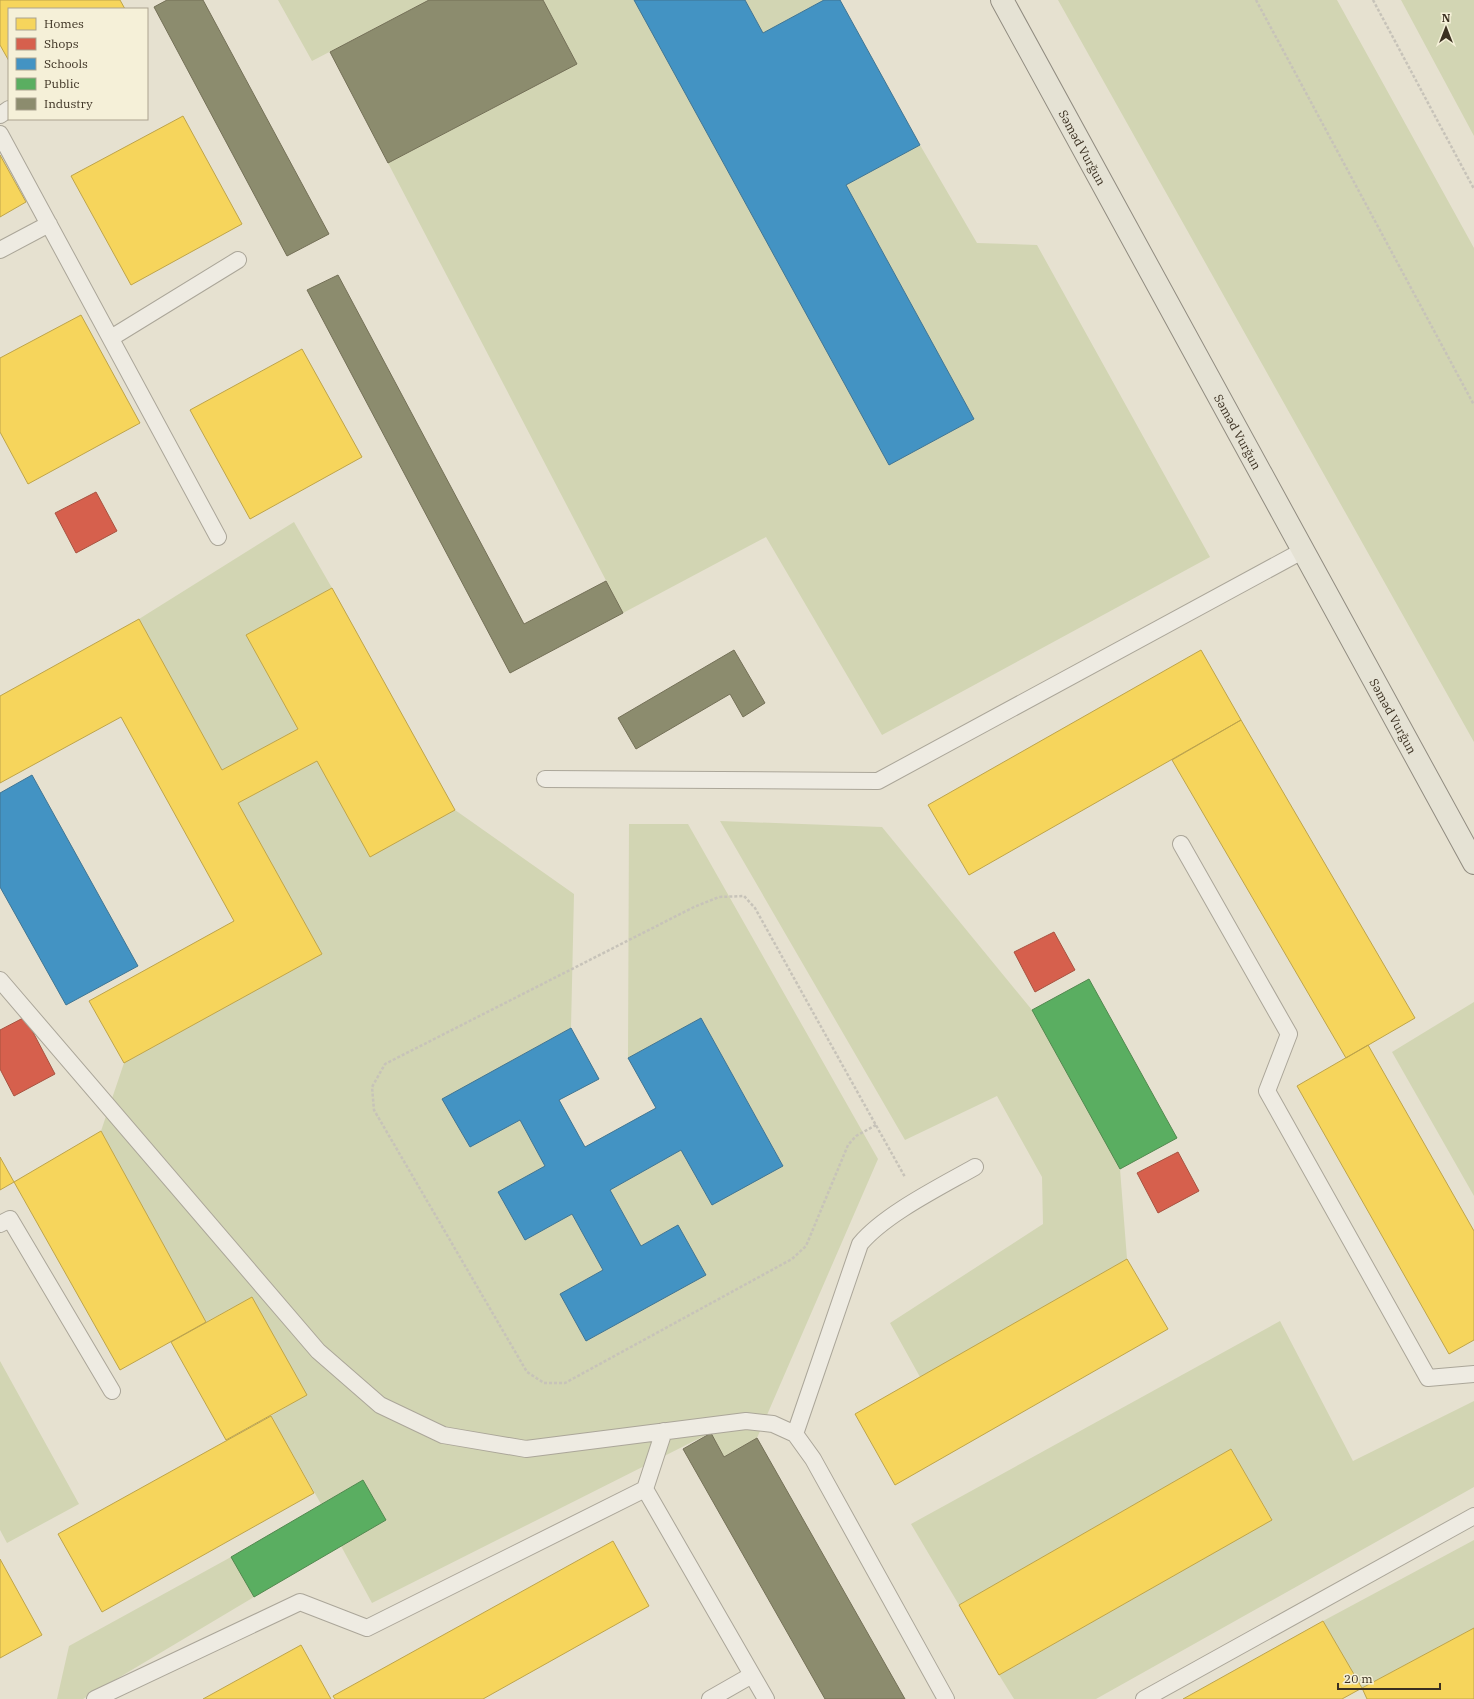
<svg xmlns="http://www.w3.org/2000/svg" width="1474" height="1699" viewBox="0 0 1474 1699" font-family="'IBM Plex Serif',serif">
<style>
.green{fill:#d2d5b3}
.homes{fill:#f6d55c;stroke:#bea44a}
.shops{fill:#d6604d;stroke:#a85240}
.schools{fill:#4393c3;stroke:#417592}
.public{fill:#5aae61;stroke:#51884e}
.industry{fill:#8c8c6e;stroke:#747057}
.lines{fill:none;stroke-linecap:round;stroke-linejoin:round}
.lane-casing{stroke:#aba699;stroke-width:18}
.primary-casing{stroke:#918c80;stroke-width:24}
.path{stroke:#c7c3b9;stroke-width:2.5;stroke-dasharray:3 2;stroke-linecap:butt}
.lane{stroke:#eeebe2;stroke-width:16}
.primary{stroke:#e5e2d4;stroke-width:22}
.labels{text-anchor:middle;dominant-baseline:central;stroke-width:4;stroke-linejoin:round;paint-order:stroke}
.street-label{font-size:12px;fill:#3b3021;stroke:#f5f0d8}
</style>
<rect width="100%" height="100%" fill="#e6e1d0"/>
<path class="green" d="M 278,0 L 429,0 L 312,61 Z
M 543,0 L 634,0 L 889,465 L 974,419 L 846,185 L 920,145 L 977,243 L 1037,245 L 1210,557 L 882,735 L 766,537 L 623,613 L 388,163 L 577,64 Z
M 745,0 L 824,0 L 763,33 Z
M 1058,0 L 1337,0 L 1474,248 L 1474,742 Z
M 1401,0 L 1474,0 L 1474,136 Z
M 294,522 L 332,588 L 246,635 L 298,729 L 222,770 L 139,619 Z
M 317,761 L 370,856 L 455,810 L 574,894 L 571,1028 L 443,1099 L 470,1147 L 520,1120 L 545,1166 L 498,1192 L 525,1240 L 572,1214 L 603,1270 L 560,1294 L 586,1341 L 705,1275 L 678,1225 L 641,1246 L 610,1190 L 681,1150 L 712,1205 L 783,1165 L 701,1018 L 628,1058 L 629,824 L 688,824 L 878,1159 L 757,1438 L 724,1457 L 710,1433 L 372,1603 L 341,1546 L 386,1520 L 363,1480 L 321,1504 L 271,1416 L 306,1395 L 252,1297 L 206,1322 L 101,1131 L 124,1063 L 322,954 L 238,803 Z
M 720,821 L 882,827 L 1032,1010 L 1120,1169 L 1127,1259 L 920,1377 L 890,1323 L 1043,1224 L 1042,1177 L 997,1096 L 905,1140 Z
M 1474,1002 L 1474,1196 L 1392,1052 Z
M 1280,1321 L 1353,1461 L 1474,1401 L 1474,1487 L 1096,1699 L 1014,1699 L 999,1675 L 1272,1519 L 1231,1449 L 959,1605 L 911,1524 Z
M 0,1361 L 79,1504 L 7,1543 L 0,1530 Z
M 1474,1540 L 1474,1628 L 1362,1688 L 1323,1621 Z
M 231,1557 L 254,1597 L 83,1699 L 57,1699 L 69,1646 Z"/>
<path class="homes" d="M 0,0 L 120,0 L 125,9 L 9,9 L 9,61 L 0,45 Z
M 183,116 L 242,224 L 131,285 L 71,176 Z
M 0,155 L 26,202 L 0,217 Z
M 81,315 L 140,423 L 28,484 L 0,432 L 0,358 Z
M 302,349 L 362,457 L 250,519 L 190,410 Z
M 332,588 L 455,810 L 370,857 L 317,761 L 238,803 L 322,954 L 124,1063 L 89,1001 L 234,921 L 121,717 L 0,783 L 0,696 L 139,619 L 222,770 L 298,729 L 246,635 Z
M 1201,650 L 1241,720 L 969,875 L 928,805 Z
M 1241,720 L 1415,1018 L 1346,1058 L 1172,760 Z
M 1368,1045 L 1474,1231 L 1474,1340 L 1449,1354 L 1297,1086 Z
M 101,1131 L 206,1322 L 120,1370 L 14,1182 Z
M 0,1157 L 14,1182 L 0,1190 Z
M 1127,1259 L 1168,1329 L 895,1485 L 855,1414 Z
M 252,1297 L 307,1395 L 226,1440 L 171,1342 Z
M 271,1416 L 314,1493 L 102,1612 L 58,1534 Z
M 1231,1449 L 1272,1520 L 999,1675 L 959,1605 Z
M 613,1541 L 649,1606 L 483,1699 L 335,1699 L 333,1696 Z
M 0,1559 L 42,1635 L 0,1658 Z
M 1323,1621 L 1362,1688 L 1342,1699 L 1183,1699 Z
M 1474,1628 L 1474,1699 L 1367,1699 L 1362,1688 Z
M 301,1645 L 331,1699 L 203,1699 Z"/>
<path class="shops" d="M 96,492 L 117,531 L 76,553 L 55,513 Z
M 1054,932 L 1075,970 L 1035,992 L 1014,952 Z
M 25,1017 L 55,1074 L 14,1096 L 0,1069 L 0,1030 Z
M 1178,1152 L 1199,1191 L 1158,1213 L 1137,1173 Z"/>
<path class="schools" d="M 634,0 L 745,0 L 763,33 L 824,0 L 840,0 L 920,145 L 846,185 L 974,419 L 889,465 Z
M 32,775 L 138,966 L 66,1005 L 0,887 L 0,793 Z
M 701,1018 L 783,1166 L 712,1205 L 681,1150 L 610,1190 L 641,1246 L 678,1225 L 706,1275 L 586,1341 L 560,1294 L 603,1270 L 572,1214 L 525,1240 L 498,1192 L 545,1166 L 520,1120 L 470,1147 L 442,1099 L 571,1028 L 599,1079 L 559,1100 L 585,1147 L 656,1108 L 628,1058 Z"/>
<path class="public" d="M 1089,979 L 1177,1138 L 1120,1169 L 1032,1010 Z
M 363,1480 L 386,1520 L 254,1597 L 231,1557 Z"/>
<path class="industry" d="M 167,0 L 203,0 L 329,234 L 287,256 L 154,7 Z
M 429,0 L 543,0 L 577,64 L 388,163 L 330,52 Z
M 338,275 L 524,624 L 606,581 L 623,613 L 510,673 L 307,290 Z
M 734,650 L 765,703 L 743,717 L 730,694 L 636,749 L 618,718 Z
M 711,1433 L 724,1457 L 757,1438 L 905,1699 L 825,1699 L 683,1449 Z"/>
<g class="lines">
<defs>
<path id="lane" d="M 0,115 L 9,109
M 0,134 L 218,537
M 0,250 L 49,224
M 111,338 L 238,260
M 545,779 L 878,781 L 1304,550
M 1181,844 L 1289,1034 L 1267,1091 L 1428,1378 L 1474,1374
M 0,980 L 318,1351 L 380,1405 L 443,1435 L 526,1449 L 746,1421 L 773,1424 L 795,1434 L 813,1459 L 946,1699
M 0,1224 L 10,1219 L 112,1391
M 795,1434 L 860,1244 C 885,1214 940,1187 975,1167
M 645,1489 L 766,1699
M 95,1699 L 300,1602 L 367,1628 L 645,1489 L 664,1431
M 710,1699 L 752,1675
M 1144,1699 L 1474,1516"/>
<g id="primary">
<path id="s1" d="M 1002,0 L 1474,863"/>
</g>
</defs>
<use href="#lane" class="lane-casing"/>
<use href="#primary" class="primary-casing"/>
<path class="path" d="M 1256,0 L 1474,405
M 1373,0 L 1474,189
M 876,1125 L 856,1136 L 848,1145 L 806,1246 L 792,1259 L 565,1383 L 544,1383 L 527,1372 L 374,1110 L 372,1087 L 385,1064 L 694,907 L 719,897 L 744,896 L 755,908 C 805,998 855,1088 905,1177"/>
<use href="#lane" class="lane"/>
<use href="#primary" class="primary"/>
</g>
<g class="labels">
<g class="street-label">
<text stroke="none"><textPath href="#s1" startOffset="168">Səməd Vurğun</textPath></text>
<text stroke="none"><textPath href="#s1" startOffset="492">Səməd Vurğun</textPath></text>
<text stroke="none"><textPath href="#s1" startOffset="816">Səməd Vurğun</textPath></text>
</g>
</g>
<rect x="8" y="8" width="140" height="112" fill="#f5f0d8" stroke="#aba38f"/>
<rect x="16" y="18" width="20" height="12" fill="#f6d55c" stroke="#aba38f"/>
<text x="44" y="28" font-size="12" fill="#3b3021">Homes</text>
<rect x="16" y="38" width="20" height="12" fill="#d6604d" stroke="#aba38f"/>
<text x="44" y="48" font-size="12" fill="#3b3021">Shops</text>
<rect x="16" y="58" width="20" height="12" fill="#4393c3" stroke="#aba38f"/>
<text x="44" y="68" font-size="12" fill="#3b3021">Schools</text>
<rect x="16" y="78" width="20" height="12" fill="#5aae61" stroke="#aba38f"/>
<text x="44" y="88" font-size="12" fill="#3b3021">Public</text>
<rect x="16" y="98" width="20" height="12" fill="#8c8c6e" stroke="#aba38f"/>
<text x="44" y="108" font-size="12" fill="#3b3021">Industry</text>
<g transform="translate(1446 28)" stroke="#f5f0d8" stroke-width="3" paint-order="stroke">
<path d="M0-3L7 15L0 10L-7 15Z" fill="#3b3021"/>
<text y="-6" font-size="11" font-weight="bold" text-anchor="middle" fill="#3b3021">N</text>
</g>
<path d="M1338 1683v6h102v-6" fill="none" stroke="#3b3021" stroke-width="2"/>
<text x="1344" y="1683" font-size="12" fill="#3b3021" stroke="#f5f0d8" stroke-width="3" paint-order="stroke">20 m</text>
</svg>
